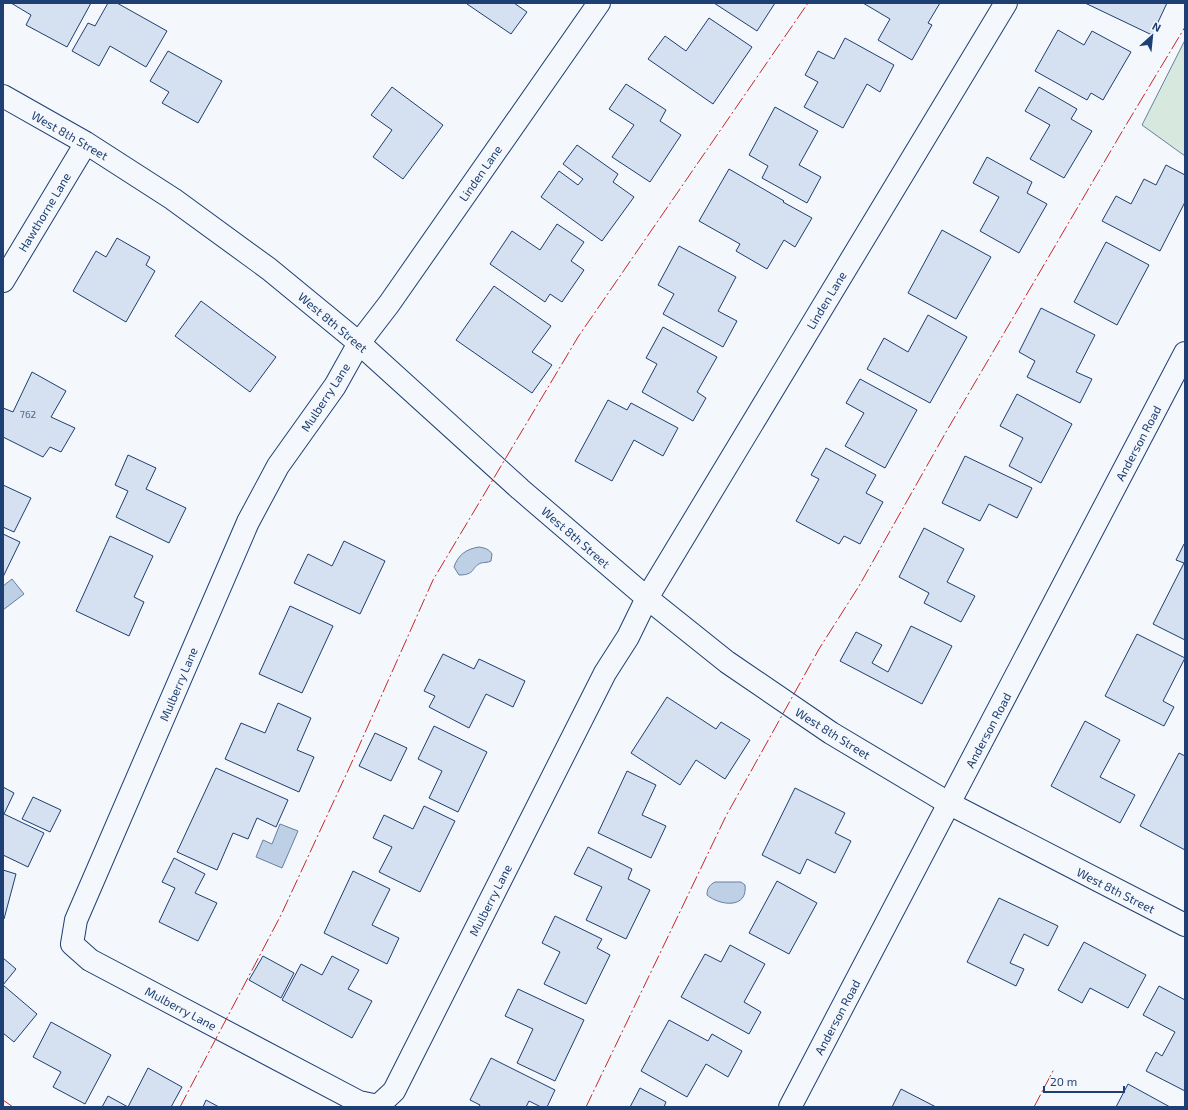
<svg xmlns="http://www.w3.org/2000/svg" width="1188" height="1110" viewBox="0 0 1188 1110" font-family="'Exo 2',sans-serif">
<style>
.green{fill:#d7e8df;stroke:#687fa3}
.water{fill:#bed0e5;stroke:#687fa3}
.building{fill:#d5e0f0;stroke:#1d3f73}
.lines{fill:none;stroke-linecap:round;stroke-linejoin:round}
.minor-casing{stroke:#1d3f73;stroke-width:24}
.major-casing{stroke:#1d3f73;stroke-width:24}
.minor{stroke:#f4f7fb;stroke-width:22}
.major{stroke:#f4f7fb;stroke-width:22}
.power{stroke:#c62828;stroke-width:1;stroke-dasharray:14 3 2 3;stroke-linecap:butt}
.labels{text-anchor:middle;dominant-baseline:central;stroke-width:3;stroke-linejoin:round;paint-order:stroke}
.number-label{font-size:10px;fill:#4b6792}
.street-label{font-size:12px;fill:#1d3f73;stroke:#f4f7fb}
</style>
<rect width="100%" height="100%" fill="#f4f7fb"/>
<path class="green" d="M 1185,40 L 1185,156 L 1142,125 Z"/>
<path class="water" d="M 479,547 C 485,548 489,549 492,554 L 491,561 C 487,563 485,562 481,563 C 471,567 476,575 459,575 L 454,567 C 458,555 466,549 479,547 Z
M 12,579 L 24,594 L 3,610 L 3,586 Z
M 280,824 L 298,831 L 282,868 L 256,857 L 263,840 L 272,844 Z
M 715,882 L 741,882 L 745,885 C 748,909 720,906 707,895 C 707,889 709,885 715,882 Z"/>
<path class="building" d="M 11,3 L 91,3 L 67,47 L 26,25 L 31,15 Z
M 108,3 L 117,3 L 167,31 L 146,67 L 110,46 L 99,66 L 72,51 L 88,23 L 95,26 Z
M 468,3 L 514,3 L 527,12 L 511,34 L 467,4 Z
M 714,3 L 775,3 L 757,31 Z
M 863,3 L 940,3 L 928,23 L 932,25 L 912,60 L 878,40 L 890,19 Z
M 1085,3 L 1167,3 L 1152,35 Z
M 709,18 L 752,47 L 713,104 L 648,59 L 665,36 L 686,51 Z
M 1058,30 L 1084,45 L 1092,31 L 1131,52 L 1103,100 L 1091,93 L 1087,100 L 1035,71 Z
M 845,38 L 894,65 L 880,92 L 867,84 L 843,128 L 804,107 L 818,82 L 805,75 L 818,51 L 834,59 Z
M 168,51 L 222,81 L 198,123 L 162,103 L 169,92 L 150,81 Z
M 626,84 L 666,110 L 660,121 L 681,135 L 650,182 L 612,157 L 634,125 L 609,109 Z
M 392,87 L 443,125 L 403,179 L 373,157 L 392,130 L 371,115 Z
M 1039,87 L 1077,109 L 1071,119 L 1092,131 L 1064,178 L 1030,159 L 1050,125 L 1025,111 Z
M 775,107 L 818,131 L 799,165 L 821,177 L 807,203 L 762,178 L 768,166 L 749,155 Z
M 577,145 L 618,174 L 613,182 L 634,197 L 602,241 L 541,197 L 559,171 L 578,185 L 583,179 L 563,164 Z
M 987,157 L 1032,182 L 1027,193 L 1047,204 L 1019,253 L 980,231 L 999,197 L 973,183 Z
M 1166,165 L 1185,175 L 1185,202 L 1160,251 L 1102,221 L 1116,196 L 1131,204 L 1144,179 L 1156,185 Z
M 729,169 L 784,201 L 783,202 L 812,218 L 795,247 L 784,240 L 767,269 L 736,251 L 740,244 L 699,221 Z
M 557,224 L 584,242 L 571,261 L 584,270 L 562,302 L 550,294 L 545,302 L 490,264 L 512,231 L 540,250 Z
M 942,230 L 991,257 L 956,319 L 908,293 Z
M 117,238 L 150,257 L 146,265 L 155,271 L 126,322 L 73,291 L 96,251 L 106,257 Z
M 1106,242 L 1149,265 L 1117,325 L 1074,302 Z
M 679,246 L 736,277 L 718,311 L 737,321 L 723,347 L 663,314 L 674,294 L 658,285 Z
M 494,286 L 551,326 L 532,352 L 552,365 L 532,393 L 456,340 Z
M 201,301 L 276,357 L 250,392 L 175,336 Z
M 1041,308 L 1095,335 L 1076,372 L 1092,379 L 1080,403 L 1027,377 L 1035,361 L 1019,352 Z
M 928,315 L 967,337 L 930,403 L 867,369 L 884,338 L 908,352 Z
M 663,327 L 717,357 L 697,392 L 706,398 L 693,421 L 642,392 L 657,364 L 646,358 Z
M 32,372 L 66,391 L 51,417 L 75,428 L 61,452 L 50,447 L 43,457 L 3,437 L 3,408 L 13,412 Z
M 860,379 L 917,410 L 885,468 L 845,446 L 864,413 L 846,403 Z
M 1017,394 L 1072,424 L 1041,483 L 1009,466 L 1023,438 L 1000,426 Z
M 608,400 L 627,410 L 631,403 L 678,428 L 663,456 L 634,440 L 612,481 L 575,461 Z
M 826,448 L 876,475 L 866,493 L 883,502 L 860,544 L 844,536 L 839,544 L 796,521 L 819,479 L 811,475 Z
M 128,455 L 156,468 L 146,489 L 186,508 L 169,543 L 116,517 L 128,491 L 115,485 Z
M 965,456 L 1032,488 L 1017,518 L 989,504 L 980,521 L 942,503 Z
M 3,485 L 31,498 L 14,532 L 3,527 Z
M 924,528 L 964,549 L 947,582 L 975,596 L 961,622 L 924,603 L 929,593 L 899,577 Z
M 3,534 L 20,542 L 3,577 Z
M 110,536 L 153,556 L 134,597 L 144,602 L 129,636 L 76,611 Z
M 344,541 L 385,561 L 360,614 L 294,583 L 308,554 L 332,566 Z
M 1184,544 L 1185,544 L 1185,640 L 1153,624 L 1184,563 L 1176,560 Z
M 290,606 L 333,626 L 302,693 L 259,674 Z
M 911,626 L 952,646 L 922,704 L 840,661 L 856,632 L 882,645 L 872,663 L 888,672 Z
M 1137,634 L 1185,658 L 1163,701 L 1174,707 L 1164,726 L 1105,696 Z
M 443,654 L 474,669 L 479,659 L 525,681 L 513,707 L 486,694 L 469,728 L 429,707 L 435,696 L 424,691 Z
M 667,697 L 716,729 L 721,722 L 750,740 L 725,779 L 696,760 L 680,785 L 631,753 Z
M 278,703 L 311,718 L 297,750 L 314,757 L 299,792 L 225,759 L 241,723 L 265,733 Z
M 1085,721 L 1120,740 L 1100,777 L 1135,795 L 1120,823 L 1051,786 Z
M 434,726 L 487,752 L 458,812 L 429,798 L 442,771 L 418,759 Z
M 375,733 L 407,748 L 391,781 L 359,766 Z
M 1179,753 L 1185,756 L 1185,850 L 1140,826 Z
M 216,768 L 288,800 L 276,827 L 257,818 L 248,839 L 233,833 L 217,870 L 177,852 Z
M 627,771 L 656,785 L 642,815 L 666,826 L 651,858 L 598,833 Z
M 3,787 L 14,793 L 4,814 L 44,833 L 28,867 L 3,855 Z
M 795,788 L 845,813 L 835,833 L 851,841 L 835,873 L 807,859 L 800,874 L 762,855 Z
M 33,797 L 61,810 L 50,832 L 22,819 Z
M 424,806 L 455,821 L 420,892 L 379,872 L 392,847 L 373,838 L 384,815 L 413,829 Z
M 588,847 L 632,869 L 628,879 L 650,890 L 626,939 L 586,920 L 602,887 L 574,874 Z
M 174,858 L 205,874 L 195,893 L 217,903 L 198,941 L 159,922 L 175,888 L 162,882 Z
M 3,870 L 16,874 L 4,919 L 3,918 Z
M 353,871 L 390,889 L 372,925 L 399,938 L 387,964 L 324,933 Z
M 777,881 L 817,903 L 789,954 L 749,933 Z
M 999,898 L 1058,926 L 1048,946 L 1024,934 L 1010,963 L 1024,969 L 1016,986 L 967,962 Z
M 555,916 L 602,939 L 597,948 L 610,955 L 586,1004 L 544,984 L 560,952 L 542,943 Z
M 1084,942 L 1146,975 L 1128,1008 L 1090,988 L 1082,1003 L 1058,990 Z
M 730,945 L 765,964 L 744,1002 L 761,1012 L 749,1034 L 681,997 L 705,954 L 721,962 Z
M 263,956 L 294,973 L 281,998 L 249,980 Z
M 332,956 L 359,970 L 348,989 L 372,1001 L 352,1038 L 282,1000 L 301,964 L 322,975 Z
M 3,958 L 16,969 L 3,985 Z
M 3,985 L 37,1014 L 14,1042 L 3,1033 Z
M 1159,986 L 1185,1000 L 1185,1091 L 1146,1071 L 1156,1052 L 1162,1056 L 1175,1032 L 1143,1015 Z
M 518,989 L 584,1020 L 555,1081 L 517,1063 L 533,1029 L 505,1016 Z
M 669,1020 L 708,1041 L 712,1034 L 742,1051 L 728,1077 L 706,1064 L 687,1097 L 641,1071 Z
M 51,1022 L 111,1055 L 85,1104 L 53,1087 L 61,1072 L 33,1057 Z
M 491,1058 L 555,1090 L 547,1107 L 541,1107 L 529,1101 L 526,1107 L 479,1107 L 480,1105 L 470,1100 Z
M 148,1068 L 182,1087 L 171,1107 L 102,1107 L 108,1096 L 128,1107 Z
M 1128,1084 L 1170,1107 L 1116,1107 Z
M 640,1088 L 666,1102 L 664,1107 L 630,1107 Z
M 901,1089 L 936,1107 L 892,1107 Z
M 206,1100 L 219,1107 L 203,1107 Z"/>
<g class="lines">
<defs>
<path id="minor" d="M 599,3 L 389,304 L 359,343 L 335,386 L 278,466 L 248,522 L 76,920 L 72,944 L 90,960 L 359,1102 L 378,1106 L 394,1091 L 605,673 L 628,637 L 647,598 L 1006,3
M 3,96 L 86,143 L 173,199 L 269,269 L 359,343 L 520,489 L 647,598 L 727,662 L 831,733 L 950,804 L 1185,925
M 3,281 L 86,143"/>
<path id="major" d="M 790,1107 L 1185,353"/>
</defs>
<use href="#minor" class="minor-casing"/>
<use href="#major" class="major-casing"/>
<use href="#minor" class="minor"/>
<use href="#major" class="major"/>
<path class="power" d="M 3,1100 L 13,1107
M 180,1107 L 281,915 L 351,764 L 433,580 L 578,337 L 808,3
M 586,1107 L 726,816 L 819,649 L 859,586 L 946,432 L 1123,130 L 1185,27
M 1034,1107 L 1054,1069"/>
</g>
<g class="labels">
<g class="number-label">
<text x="28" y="414">762</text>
</g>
<g class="street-label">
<text transform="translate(70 135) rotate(30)">West 8th Street</text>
<text transform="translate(480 173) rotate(-55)">Linden Lane</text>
<text transform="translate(44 212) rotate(-59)">Hawthorne Lane</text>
<text transform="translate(826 300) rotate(-59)">Linden Lane</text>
<text transform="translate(333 322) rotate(40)">West 8th Street</text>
<text transform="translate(325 397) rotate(-57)">Mulberry Lane</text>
<text transform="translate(1138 443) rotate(-62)">Anderson Road</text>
<text transform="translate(576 537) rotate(41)">West 8th Street</text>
<text transform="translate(178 684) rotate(-67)">Mulberry Lane</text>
<text transform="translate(988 730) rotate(-62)">Anderson Road</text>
<text transform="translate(833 733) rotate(32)">West 8th Street</text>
<text transform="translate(1116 890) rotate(27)">West 8th Street</text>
<text transform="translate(490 900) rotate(-63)">Mulberry Lane</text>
<text transform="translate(181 1008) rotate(28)">Mulberry Lane</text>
<text transform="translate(837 1017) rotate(-62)">Anderson Road</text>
</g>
</g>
<rect width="1188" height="1110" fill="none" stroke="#1d3f73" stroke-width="8"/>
<g transform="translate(1152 36) rotate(27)" stroke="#f4f7fb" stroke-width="3" paint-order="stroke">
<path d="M0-3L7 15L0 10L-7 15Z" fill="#1d3f73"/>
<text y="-6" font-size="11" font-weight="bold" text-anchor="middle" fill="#1d3f73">N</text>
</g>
<path d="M1044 1086v6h80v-6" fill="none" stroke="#1d3f73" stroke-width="2"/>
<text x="1050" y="1086" font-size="12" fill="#1d3f73" stroke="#f4f7fb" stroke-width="3" paint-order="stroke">20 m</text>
</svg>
